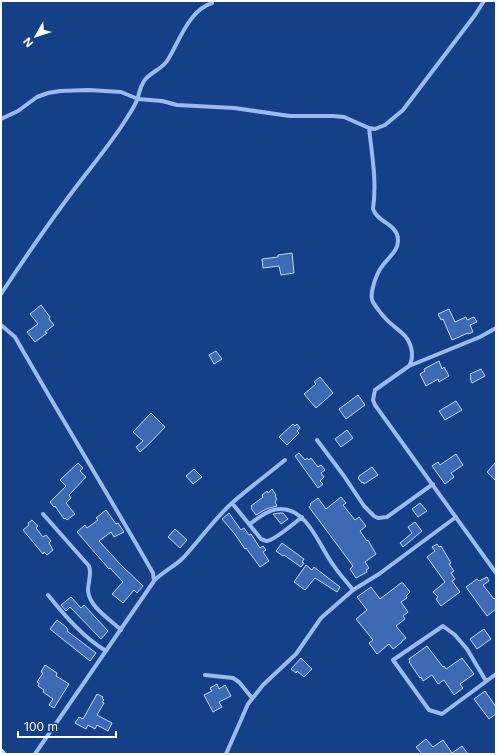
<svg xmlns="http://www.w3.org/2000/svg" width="497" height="755" viewBox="0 0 497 755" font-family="Inter,sans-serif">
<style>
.building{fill:#3d6ab2;stroke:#c0d7fb}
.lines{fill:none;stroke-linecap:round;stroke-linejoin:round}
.minor{stroke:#9abbef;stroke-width:4}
.secondary{stroke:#c8dbfa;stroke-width:8}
</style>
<rect width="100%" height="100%" fill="#154087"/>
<path class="building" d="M 292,253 L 294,273 L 281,275 L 279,266 L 263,268 L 262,259 L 278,257 L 278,255 Z
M 41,305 L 50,317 L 49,319 L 54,325 L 45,332 L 47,333 L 35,342 L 27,332 L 38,324 L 30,314 Z
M 449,309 L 455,322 L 466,317 L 467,320 L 474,317 L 477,322 L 470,325 L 473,332 L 468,334 L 468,333 L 452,340 L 443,319 L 441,320 L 438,314 Z
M 216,351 L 222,359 L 214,364 L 209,355 Z
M 439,361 L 442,369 L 444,367 L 449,376 L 439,382 L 438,379 L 426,386 L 420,374 L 425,371 L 424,369 Z
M 481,369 L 485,376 L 472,383 L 470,378 L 471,377 L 470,374 Z
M 320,377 L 333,393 L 316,408 L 304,394 L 316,384 L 314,382 Z
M 358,395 L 365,405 L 346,419 L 339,409 Z
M 456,401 L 462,410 L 445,420 L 439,411 Z
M 151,413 L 165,427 L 149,444 L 140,452 L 136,447 L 143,441 L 133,432 Z
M 293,424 L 295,426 L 297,424 L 300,428 L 297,431 L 299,433 L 287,445 L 279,437 Z
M 347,430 L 353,438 L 341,447 L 335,439 Z
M 299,453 L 305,460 L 307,458 L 309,460 L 311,458 L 318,467 L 321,465 L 325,470 L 321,473 L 324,477 L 320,481 L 323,484 L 318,488 L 295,456 Z
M 456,454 L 463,465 L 451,473 L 454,477 L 445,484 L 432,466 L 438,462 L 440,465 Z
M 496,462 L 496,481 L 487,472 Z
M 78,463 L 83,468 L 80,471 L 86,477 L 69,495 L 71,498 L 66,503 L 75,514 L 67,520 L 65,518 L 64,519 L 55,506 L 54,507 L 50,502 L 66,486 L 60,480 Z
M 372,467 L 378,475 L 364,484 L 363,482 L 362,483 L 358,478 L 359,477 L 359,476 Z
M 194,469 L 202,477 L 193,484 L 186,476 Z
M 272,489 L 276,495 L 275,496 L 277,499 L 275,502 L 277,506 L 266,509 L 256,515 L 251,508 L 252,507 L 251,506 L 263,497 L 262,495 L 267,491 L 268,493 Z
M 341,497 L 346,503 L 343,505 L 355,520 L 359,517 L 366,526 L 360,531 L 367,541 L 368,540 L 376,554 L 365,562 L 369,568 L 366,570 L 367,572 L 356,578 L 350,569 L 353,566 L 309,507 L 311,505 L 310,504 L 318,498 L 326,509 Z
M 420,503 L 427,511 L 418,517 L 412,509 Z
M 106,510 L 116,524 L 118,523 L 124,532 L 114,537 L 111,532 L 99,541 L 121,565 L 143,586 L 137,593 L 134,590 L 123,603 L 112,594 L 123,582 L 110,568 L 109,569 L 77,532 L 85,525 L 87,528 L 98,520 L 96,518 Z
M 229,513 L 241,530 L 244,528 L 249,535 L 251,534 L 260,548 L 263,546 L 266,550 L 263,552 L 269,561 L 260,567 L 246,548 L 245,549 L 234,533 L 222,519 Z
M 280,513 L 283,513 L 288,519 L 281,524 L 273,514 Z
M 32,520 L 38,526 L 36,528 L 43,537 L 46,535 L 51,541 L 49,543 L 53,550 L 47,555 L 44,552 L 43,554 L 23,530 L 29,525 L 28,523 Z
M 415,522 L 422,531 L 403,547 L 400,543 L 412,533 L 408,527 Z
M 175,529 L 187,540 L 180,548 L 168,537 Z
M 282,543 L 304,559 L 302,562 L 304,563 L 301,567 L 284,555 L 283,556 L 276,551 Z
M 437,544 L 439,547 L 441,546 L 451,563 L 449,564 L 454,571 L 451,573 L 455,579 L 452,581 L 460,592 L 441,606 L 436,599 L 438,597 L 433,592 L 445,582 L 427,557 L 435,551 L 432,547 Z
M 306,565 L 312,570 L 314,567 L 340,587 L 337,592 L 315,578 L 305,590 L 294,582 Z
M 487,577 L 489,581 L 483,585 L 494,599 L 496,597 L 496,609 L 487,616 L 466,587 L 477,579 L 479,581 Z
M 401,583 L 403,583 L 410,592 L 406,596 L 407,598 L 401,602 L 408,612 L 403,616 L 405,619 L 396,626 L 406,638 L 402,641 L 402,642 L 393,649 L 389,644 L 377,654 L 369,643 L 373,640 L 356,619 L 367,610 L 357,597 L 371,587 L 380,599 Z
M 71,597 L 81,608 L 84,605 L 108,631 L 101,639 L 70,607 L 66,611 L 61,605 Z
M 57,620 L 66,627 L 68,630 L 67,631 L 96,653 L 90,661 L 50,629 Z
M 484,629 L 491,639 L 477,649 L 470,639 Z
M 427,646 L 443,667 L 444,666 L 446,669 L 462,658 L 474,674 L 460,684 L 463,688 L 454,695 L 444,680 L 438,684 L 432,675 L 423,681 L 421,677 L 420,678 L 409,662 L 410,661 L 409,659 Z
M 301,658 L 312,669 L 304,677 L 297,671 L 296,673 L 291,669 Z
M 45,665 L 57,673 L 56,676 L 69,684 L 54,708 L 49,705 L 53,699 L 43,692 L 44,690 L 38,686 L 39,683 L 37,682 L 43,673 L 41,672 Z
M 217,684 L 219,689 L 225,685 L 231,696 L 219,702 L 222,707 L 213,712 L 204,695 L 212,691 L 210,688 Z
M 485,691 L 496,707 L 496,714 L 489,719 L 474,699 Z
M 97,694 L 103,697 L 102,698 L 104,700 L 102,702 L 104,703 L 97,715 L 112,723 L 108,731 L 97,725 L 95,729 L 88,725 L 86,729 L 75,723 L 79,717 L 83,719 Z
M 426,739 L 433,747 L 443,740 L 452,753 L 462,746 L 468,754 L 422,754 L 416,747 Z"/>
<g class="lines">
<path class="minor" d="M 1,119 L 18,111 L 37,97 L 48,93 L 60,91 L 89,90 L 121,92 L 138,99 L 162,101 L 177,105 L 234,108 L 290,116 L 333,116 L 344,117 L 369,128 L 375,129 L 385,125 L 403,110 L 475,15 L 484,1
M 369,128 C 372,155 377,182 373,209 C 377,222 397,224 398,239 C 399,250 389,257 383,265 C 378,271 375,279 373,287 C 372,292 370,297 373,302 C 375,306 383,316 386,319 C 397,331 409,333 412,352 C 412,358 412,361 409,366 L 375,390 L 373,400 L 375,405 L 496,573
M 1,294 C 22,262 44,230 67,199 C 85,174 106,150 123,124 C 128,116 134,108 137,100 C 140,92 139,89 144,81 C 150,72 161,70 167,61 C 179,42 189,10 212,3
M 1,325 L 15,337 C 60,416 108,494 153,573 L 154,581
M 409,366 L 480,337 L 496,328
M 317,440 L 344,476 L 364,506 L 374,516 L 378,518 L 387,517 L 433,484
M 232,503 L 261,539 C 264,540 265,541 267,541 C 274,540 296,522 302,517
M 43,514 L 89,566 C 92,574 88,582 88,591 C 90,608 110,619 121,630
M 250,524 C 258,518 269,509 280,509 C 308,508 320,548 334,566 C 340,575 347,582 353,590
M 48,595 C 65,616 83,637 106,651
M 205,675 L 233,678 L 239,682 L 252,698
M 486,681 L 467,649 L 455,635 L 443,626 L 393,660 L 429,710 L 442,714 L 496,674
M 35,754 L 154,581 C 162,572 174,567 183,558 C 200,540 214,519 232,503 C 249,488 268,474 285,460
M 226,754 L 248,704 L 263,685 L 296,654 L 321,618 L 353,590 L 379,574 L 456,517"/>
<path class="secondary" d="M 1,753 L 2,754"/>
</g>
<rect width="497" height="755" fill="none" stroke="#ffffff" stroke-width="4"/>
<g transform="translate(36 36) rotate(231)" stroke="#154087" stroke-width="3" paint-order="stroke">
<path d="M0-3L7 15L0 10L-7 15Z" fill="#ffffff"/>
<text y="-6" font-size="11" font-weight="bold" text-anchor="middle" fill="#ffffff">N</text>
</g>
<path d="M18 731v6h98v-6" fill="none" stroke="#ffffff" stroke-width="2"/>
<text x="24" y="731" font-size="12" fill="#ffffff" stroke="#154087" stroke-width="3" paint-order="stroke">100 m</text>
</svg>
